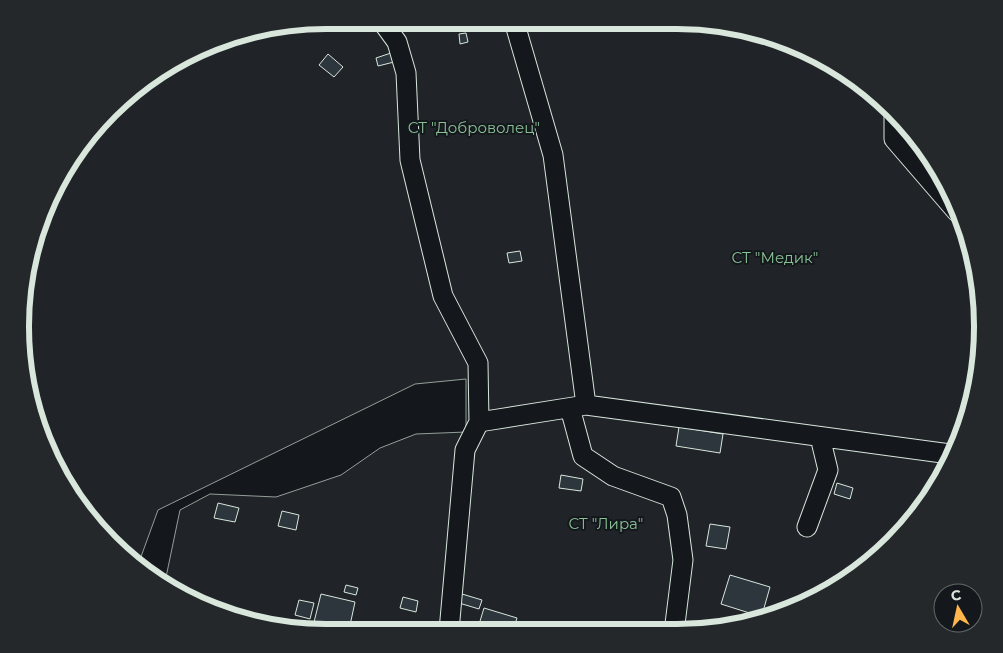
<svg xmlns="http://www.w3.org/2000/svg" width="1003" height="653" viewBox="0 0 1003 653" font-family="Montserrat,sans-serif">
<style>
.green{fill:#202428;stroke:#939e99}
.building{fill:#2c363c;stroke:#d8e6dc}
.lines{fill:none;stroke-linecap:round;stroke-linejoin:round}
.minor-casing{stroke:#d8e6dc;stroke-width:21}
.minor{stroke:#14181c;stroke-width:19}
.labels{text-anchor:middle;dominant-baseline:central;stroke-width:4;stroke-linejoin:round;paint-order:stroke}
.park-label{font-size:15px;fill:#8ac095;stroke:#14181c}
.rim{fill:none;stroke:#d8e6dc;stroke-width:6}
</style>
<rect width="100%" height="100%" fill="#14181c"/>
<path class="green" d="M 327,20 L 717,23 L 812,51 L 878,96 L 951,191 L 982,306 L 967,425 L 907,528 L 812,602 L 696,632 L 287,630 L 209,610 L 165,582 L 180,510 L 210,494 L 276,497 L 341,475 L 380,448 L 416,434 L 466,432 L 466,379 L 415,384 L 158,510 L 138,565 L 125,557 L 71,497 L 30,406 L 21,307 L 36,228 L 84,140 L 156,72 L 228,36 Z"/>
<path class="building" d="M 466,33 L 468,42 L 460,44 L 459,34 Z
M 391,53 L 394,62 L 378,66 L 376,58 Z
M 328,54 L 343,67 L 334,77 L 319,65 Z
M 520,251 L 522,261 L 509,263 L 507,253 Z
M 679,427 L 723,434 L 720,453 L 676,446 Z
M 561,475 L 583,479 L 581,491 L 559,488 Z
M 837,483 L 853,488 L 850,499 L 834,494 Z
M 218,503 L 239,508 L 235,522 L 214,518 Z
M 282,511 L 299,515 L 296,530 L 278,526 Z
M 710,524 L 730,527 L 726,549 L 706,546 Z
M 730,575 L 770,587 L 762,615 L 759,616 L 721,604 Z
M 826,581 L 835,584 L 822,593 Z
M 346,585 L 358,588 L 356,595 L 344,592 Z
M 321,594 L 355,602 L 349,630 L 314,622 Z
M 462,594 L 482,600 L 479,609 L 459,603 Z
M 403,597 L 418,601 L 416,612 L 400,608 Z
M 299,600 L 314,603 L 310,619 L 295,615 Z
M 484,608 L 517,618 L 513,631 L 477,631 Z"/>
<g class="lines">
<defs>
<path id="minor" d="M 381,20 L 397,42 L 406,73 L 410,160 L 443,296 L 478,363 L 479,422
M 514,21 L 553,155 L 586,405
M 894,117 L 894,139 L 957,212
M 570,408 L 583,456 L 613,476 L 671,497 L 677,515 L 683,560 L 674,632
M 807,527 L 828,470 L 820,437
M 449,631 L 465,450 L 479,422 L 586,405 L 950,454"/>
</defs>
<use href="#minor" class="minor-casing"/>
<use href="#minor" class="minor"/>
</g>
<g class="labels">
<g class="park-label">
<text x="474" y="127">СТ "Доброволец"</text>
<text x="775" y="257">СТ "Медик"</text>
<text x="606" y="523">СТ "Лира"</text>
</g>
</g>
<path d="M0 0H1003V653H0ZM326 29H677A297 297 0 0 1 974 326V327A297 297 0 0 1 677 624H326A297 297 0 0 1 29 327V326A297 297 0 0 1 326 29Z" fill="#24282b" fill-rule="evenodd"/>
<path class="rim" d="M326 29H677A297 297 0 0 1 974 326V327A297 297 0 0 1 677 624H326A297 297 0 0 1 29 327V326A297 297 0 0 1 326 29Z"/>
<g transform="translate(958 608) rotate(351)"><circle r="24" fill="#14181c" stroke="#626a69"/>
<path d="M0-4L9 19L0 12L-9 19Z" fill="#ffb74d"/>
<text y="-8" font-size="14" font-weight="bold" text-anchor="middle" fill="#d8e6dc">С</text>
</g>
</svg>
